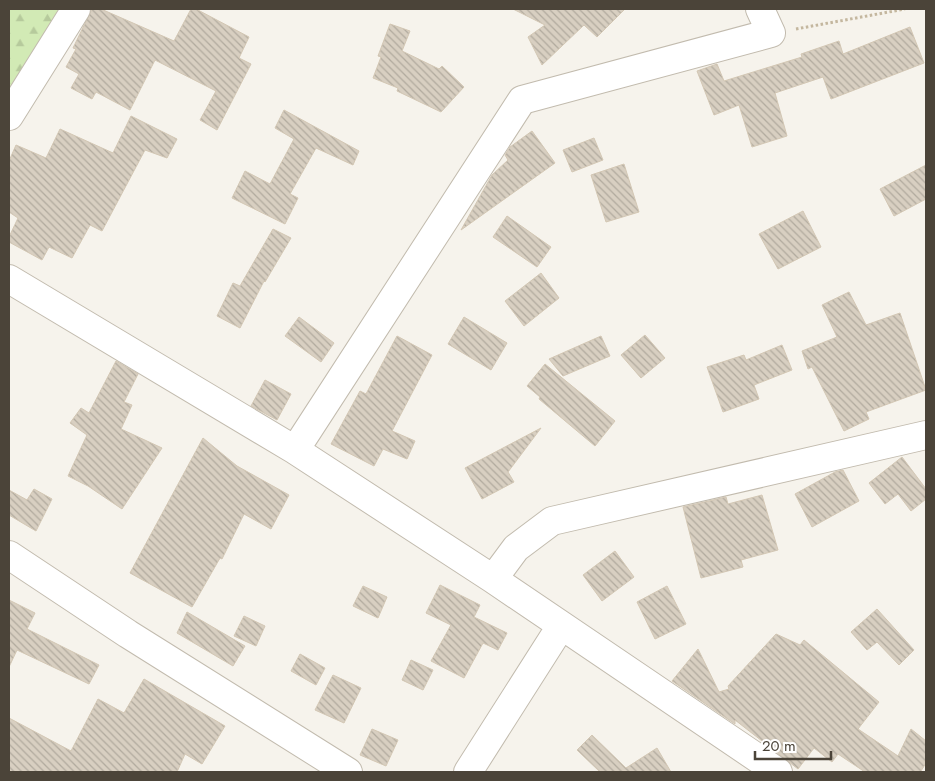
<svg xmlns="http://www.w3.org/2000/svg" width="935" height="781" viewBox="0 0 935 781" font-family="Jost,sans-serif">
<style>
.forest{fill:url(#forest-firs)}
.building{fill:url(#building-back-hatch);stroke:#d3c7b4}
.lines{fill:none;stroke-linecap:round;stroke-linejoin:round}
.minor-casing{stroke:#c2bbae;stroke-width:30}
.path{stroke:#c4b79f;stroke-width:3;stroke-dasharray:2.5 2.5;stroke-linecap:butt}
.minor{stroke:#fff;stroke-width:28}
</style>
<defs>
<pattern id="forest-firs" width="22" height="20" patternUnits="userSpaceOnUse" patternTransform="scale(1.25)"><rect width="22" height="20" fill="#d2eab5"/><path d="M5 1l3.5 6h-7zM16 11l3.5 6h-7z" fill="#b6ca9c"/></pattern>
<pattern id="building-back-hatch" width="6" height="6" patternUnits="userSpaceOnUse" patternTransform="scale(1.25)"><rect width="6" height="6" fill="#d8cfc1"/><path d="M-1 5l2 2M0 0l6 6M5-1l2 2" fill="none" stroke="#b1aa9e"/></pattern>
</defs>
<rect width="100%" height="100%" fill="#f6f3ec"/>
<path class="forest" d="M 9,9 L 62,9 L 9,95 Z"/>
<path class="building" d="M 92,9 L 101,9 L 174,41 L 191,9 L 196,9 L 249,37 L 239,58 L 251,64 L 217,130 L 200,120 L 216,91 L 155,60 L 130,110 L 96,92 L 92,99 L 71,88 L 79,74 L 66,67 L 76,49 L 73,48 Z
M 513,9 L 625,9 L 597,37 L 584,25 L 542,65 L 528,37 L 545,25 Z
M 390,24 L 410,31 L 402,51 L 439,69 L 442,66 L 464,87 L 441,112 L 397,91 L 398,88 L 373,78 L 381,57 L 378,56 Z
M 910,27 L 924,63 L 831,99 L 823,77 L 775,93 L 787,136 L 752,147 L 739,105 L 714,115 L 697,71 L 717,64 L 724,81 L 802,57 L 801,54 L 839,41 L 843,54 Z
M 284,110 L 359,151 L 353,165 L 316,148 L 290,194 L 298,198 L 285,224 L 232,198 L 245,171 L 270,184 L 294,139 L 275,128 Z
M 131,116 L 177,139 L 167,158 L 145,150 L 102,231 L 90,225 L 72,258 L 49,247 L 42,260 L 9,242 L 9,237 L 18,218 L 9,212 L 9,161 L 16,145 L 46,158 L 60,129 L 113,153 Z
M 532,131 L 555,163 L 461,230 L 492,175 L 508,160 L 505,155 L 510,147 Z
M 594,138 L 603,160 L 572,172 L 563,150 Z
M 624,164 L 639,212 L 606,222 L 591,175 Z
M 926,165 L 926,199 L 894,216 L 880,189 Z
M 803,211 L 821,247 L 778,269 L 759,234 Z
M 507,216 L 551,247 L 537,267 L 493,237 Z
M 273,229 L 291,238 L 265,282 L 264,281 L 240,328 L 217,316 L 233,283 L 240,286 Z
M 541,273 L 559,298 L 524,326 L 505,301 Z
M 849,292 L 866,325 L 900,313 L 926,390 L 866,412 L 869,419 L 844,431 L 812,367 L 808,369 L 802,351 L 837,337 L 822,305 Z
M 299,317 L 334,343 L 321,362 L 285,336 Z
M 464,317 L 507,343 L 491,370 L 448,344 Z
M 645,335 L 665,358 L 641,378 L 621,355 Z
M 397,336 L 432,355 L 392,431 L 415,441 L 407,459 L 383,449 L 374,466 L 331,444 L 360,391 L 366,394 Z
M 601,336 L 610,356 L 563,376 L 549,359 Z
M 782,345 L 792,370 L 754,385 L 759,399 L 723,412 L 707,367 L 744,355 L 746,360 Z
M 116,361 L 138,374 L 124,402 L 132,405 L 121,429 L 162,448 L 122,509 L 88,486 L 68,476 L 87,435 L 70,423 L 81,408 L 89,413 Z
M 545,364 L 615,421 L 595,446 L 539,399 L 540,397 L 527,386 Z
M 265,380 L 291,394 L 277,420 L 251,406 Z
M 541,428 L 508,472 L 514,482 L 482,499 L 465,468 Z
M 203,438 L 237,466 L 289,495 L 271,529 L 244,514 L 222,559 L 220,558 L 192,607 L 130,573 Z
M 902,457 L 926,489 L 926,499 L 911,511 L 898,494 L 885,504 L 869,483 Z
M 843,470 L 859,501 L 812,527 L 795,494 L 835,472 Z
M 34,489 L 52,499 L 36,531 L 9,515 L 9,490 L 27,500 Z
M 762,495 L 778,550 L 741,560 L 743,567 L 701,578 L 683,507 L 726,497 L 728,504 Z
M 615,551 L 634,577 L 602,601 L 583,575 Z
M 440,585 L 480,605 L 474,617 L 507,633 L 498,650 L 483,643 L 464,678 L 431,661 L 451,625 L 426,613 Z
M 363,586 L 387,597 L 378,618 L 353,606 Z
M 667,586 L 686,624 L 655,639 L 637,602 Z
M 9,600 L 35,613 L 27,629 L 99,665 L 89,684 L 17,650 L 9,667 Z
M 877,609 L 914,650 L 899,665 L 877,642 L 867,650 L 851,632 Z
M 187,612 L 245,646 L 233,666 L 177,633 Z
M 244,616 L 265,626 L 256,646 L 234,636 Z
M 776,634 L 800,645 L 804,640 L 879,702 L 858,729 L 898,756 L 911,729 L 926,741 L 926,763 L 921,771 L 922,772 L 865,772 L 838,754 L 832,762 L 814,748 L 798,769 L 735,720 L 735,724 L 672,681 L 698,649 L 719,692 L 729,689 L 728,686 Z
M 300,654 L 325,668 L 316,685 L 291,671 Z
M 411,660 L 433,670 L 423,690 L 402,680 Z
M 333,675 L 361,688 L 344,723 L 315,710 Z
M 144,679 L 225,726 L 202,764 L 185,754 L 177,772 L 9,772 L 9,718 L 71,751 L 98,699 L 124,713 Z
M 372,729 L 398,740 L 386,766 L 360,755 Z
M 592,735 L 626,768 L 657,748 L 671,772 L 600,772 L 577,750 Z"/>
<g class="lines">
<defs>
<path id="minor" d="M 9,116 L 76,9
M 9,279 L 295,450 L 493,579 L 778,772
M 295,450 L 522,100 L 771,33 L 760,9
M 9,555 L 128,634 L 348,772
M 493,579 L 516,548 L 552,521 L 926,435
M 468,772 L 561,626"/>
</defs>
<use href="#minor" class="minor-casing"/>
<path class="path" d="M 796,29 L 905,9"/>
<use href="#minor" class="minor"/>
</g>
<rect width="935" height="781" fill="none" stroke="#4b4439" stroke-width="20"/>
<path d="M755 751v8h76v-8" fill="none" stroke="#4b4439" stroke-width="2.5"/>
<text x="762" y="751" font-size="15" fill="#4b4439" stroke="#ffffff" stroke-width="4" paint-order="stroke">20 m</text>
</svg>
